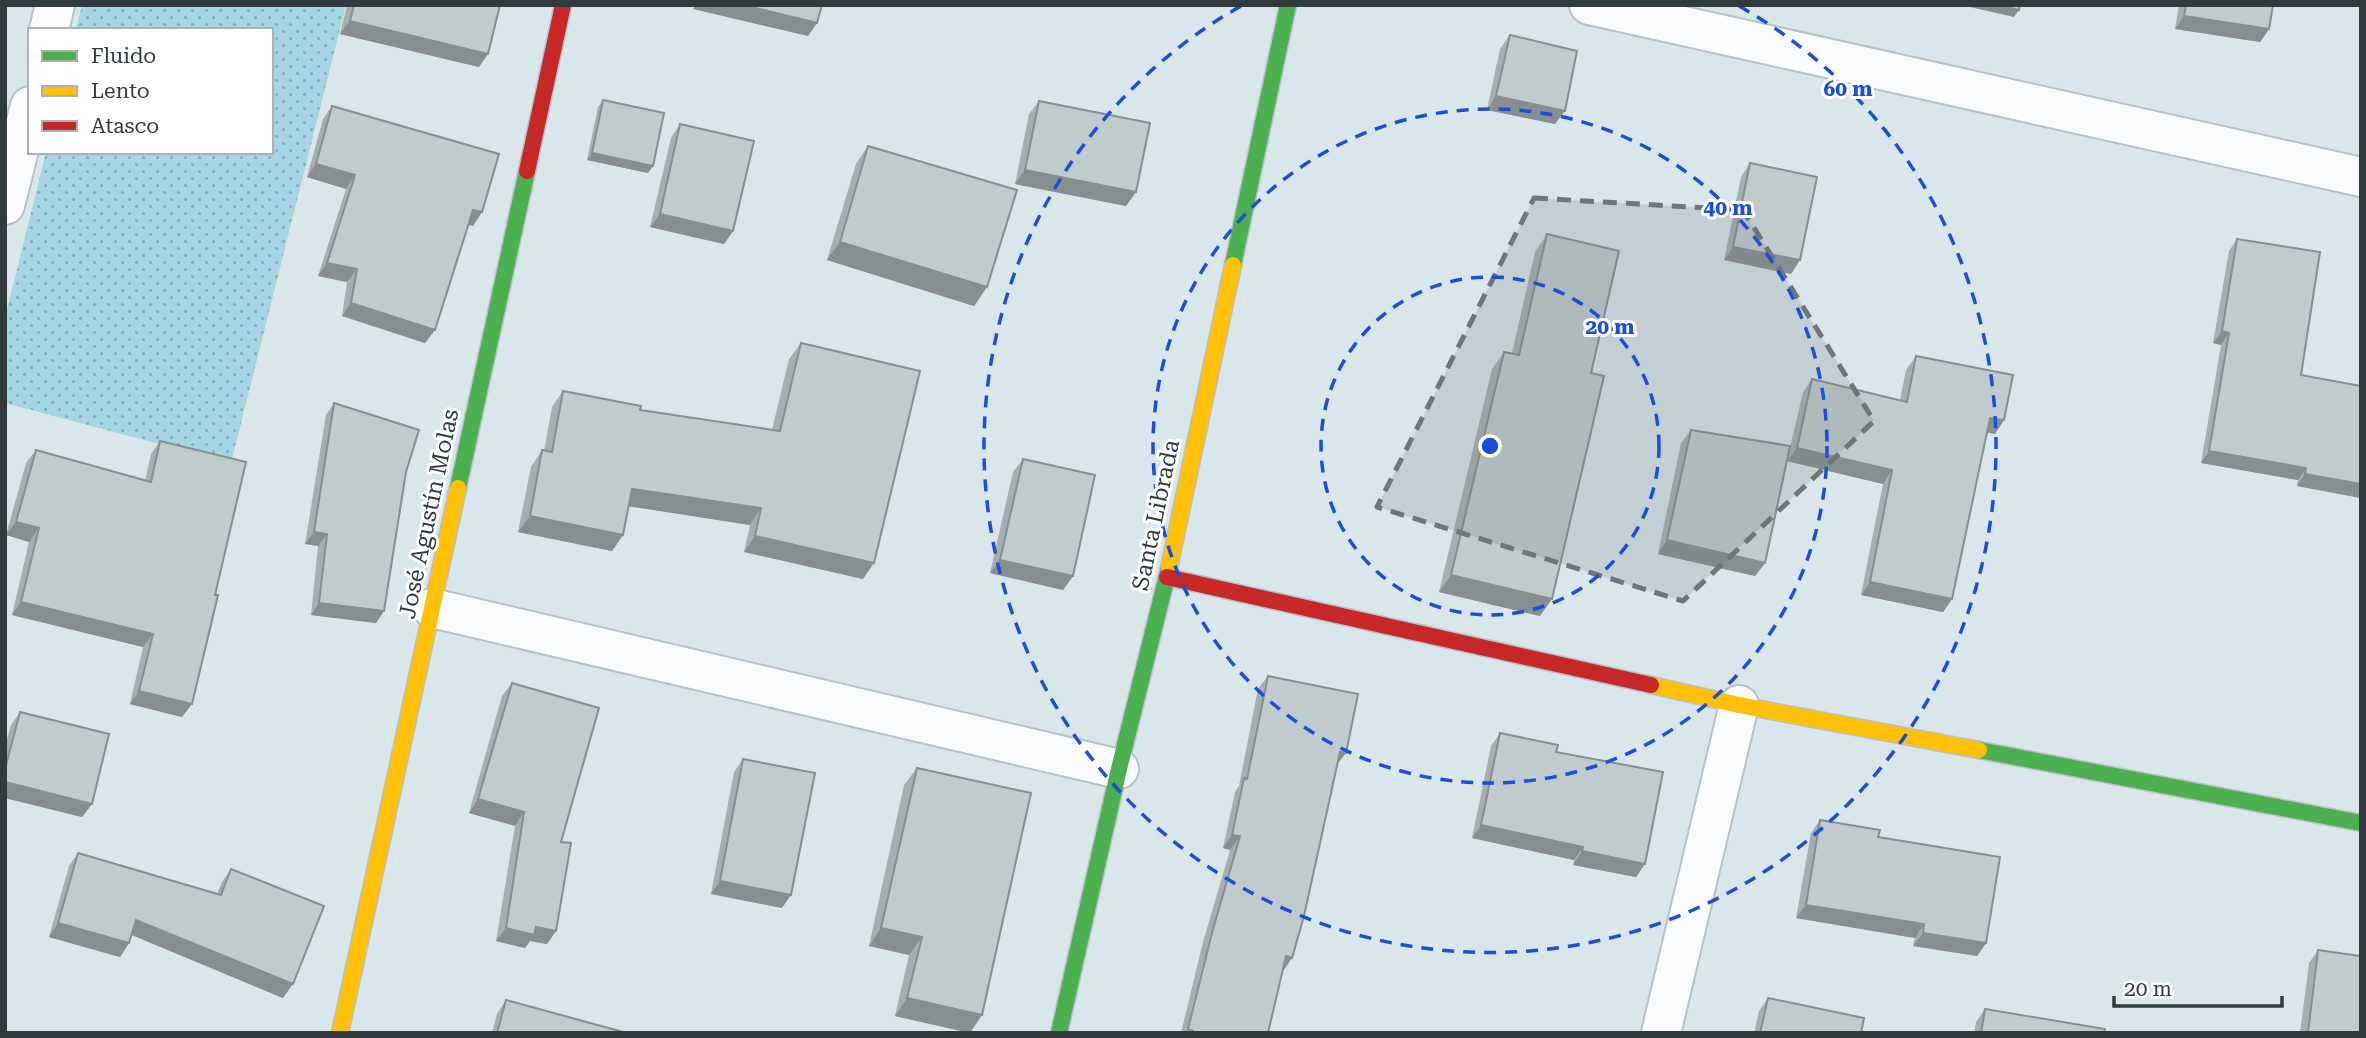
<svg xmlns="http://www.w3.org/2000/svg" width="2366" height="1038" viewBox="0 0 2366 1038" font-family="'Roboto Serif',serif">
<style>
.green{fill:url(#green-dots)}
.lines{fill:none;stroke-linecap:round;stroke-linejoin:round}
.street-casing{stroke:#b8c2c6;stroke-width:42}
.fast-casing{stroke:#b8c2c6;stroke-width:19}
.slow-casing{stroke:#b8c2c6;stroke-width:19}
.jam-casing{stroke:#b8c2c6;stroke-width:19}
.street{stroke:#f9fbfc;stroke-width:38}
.fast{stroke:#4caf50;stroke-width:16}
.slow{stroke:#ffc107;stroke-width:16}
.jam{stroke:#c62828;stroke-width:16}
.wall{fill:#a5afb1}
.shaded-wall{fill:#868e90}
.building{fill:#c0cbce;stroke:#868e90;stroke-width:2}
.marked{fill:#6c777a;fill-opacity:0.2;stroke:#6c777a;stroke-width:5;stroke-dasharray:14 9;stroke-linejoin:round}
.ring{fill:none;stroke:#1d4ed8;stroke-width:3.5;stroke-dasharray:12 9}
.labels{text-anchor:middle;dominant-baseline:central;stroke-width:6;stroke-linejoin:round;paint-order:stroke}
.street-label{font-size:23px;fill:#313b3e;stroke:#fff}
.centre{fill:#1d4ed8;stroke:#fff;stroke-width:3.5}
.ring-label{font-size:21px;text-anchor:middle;font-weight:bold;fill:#1d4ed8;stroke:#fff;stroke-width:6;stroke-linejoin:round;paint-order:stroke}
</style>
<defs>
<pattern id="green-dots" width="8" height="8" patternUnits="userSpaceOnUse" patternTransform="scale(1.75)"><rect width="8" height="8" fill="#a4d6e3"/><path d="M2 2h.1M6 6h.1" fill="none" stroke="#86afb9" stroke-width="1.8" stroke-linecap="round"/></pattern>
</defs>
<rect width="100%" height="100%" fill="#d9e6ea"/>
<path class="green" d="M 82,5 L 346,5 L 231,463 L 5,403 L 5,318 L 46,152 L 271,152 L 271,30 L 76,30 Z"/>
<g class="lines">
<defs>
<path id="street" d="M 1589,5 L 2361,177
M 49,30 L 55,5
M 5,205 L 30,106
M 432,608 L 1119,769
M 1661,1033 L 1739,705"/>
<path id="fast" d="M 1233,265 L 1288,5
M 458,488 L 527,171
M 1979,750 L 2361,823
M 1059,1033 L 1119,769 L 1169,568"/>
<path id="slow" d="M 1169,568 L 1233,265
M 1651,685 L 1739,705 L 1979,750
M 340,1033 L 458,488"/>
<path id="jam" d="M 527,171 L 563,5
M 1167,577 L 1651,685"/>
</defs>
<use href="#street" class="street-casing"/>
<use href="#fast" class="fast-casing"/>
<use href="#slow" class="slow-casing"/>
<use href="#jam" class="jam-casing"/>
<use href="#street" class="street"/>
<use href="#fast" class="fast"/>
<use href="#slow" class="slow"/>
<use href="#jam" class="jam"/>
</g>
<path class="wall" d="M 347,5 L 500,5 L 479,67 L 340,34 Z
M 2179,5 L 2273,5 L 2269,29 L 2260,42 L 2175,29 Z
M 1510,35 L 1555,124 L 1487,110 L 1500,49 Z
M 603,100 L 648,173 L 587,160 L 598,107 Z
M 1039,101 L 1136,192 L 1126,206 L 1015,184 L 1029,114 Z
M 332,106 L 482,212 L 473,226 L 469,225 L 435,330 L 425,343 L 342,316 L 347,282 L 318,276 L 346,189 L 307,177 L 323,119 Z
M 680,124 L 733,231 L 724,244 L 650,227 L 671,138 Z
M 868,146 L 987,287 L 974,306 L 827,260 L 856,164 Z
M 1750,163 L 1791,274 L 1724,260 L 1741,177 Z
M 1547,234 L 1591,373 L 1540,616 L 1439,592 L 1492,369 L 1504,352 L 1512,353 L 1535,252 Z
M 2237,239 L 2301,375 L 2361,498 L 2297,486 L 2298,480 L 2201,463 L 2221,345 L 2213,343 L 2229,251 Z
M 801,343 L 863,579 L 744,552 L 750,525 L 629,506 L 623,535 L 612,551 L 518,532 L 531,467 L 542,450 L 544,451 L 552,407 L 563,391 L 640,410 L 772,430 L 789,359 Z
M 1916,356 L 1995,434 L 1987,432 L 1952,599 L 1943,612 L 1861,595 L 1883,484 L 1787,461 L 1803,392 L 1812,379 L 1900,400 L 1906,370 Z
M 334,403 L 406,472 L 376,623 L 311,615 L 318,546 L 305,544 L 326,415 Z
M 1691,430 L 1765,563 L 1755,576 L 1658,554 L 1681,443 Z
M 160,441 L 182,717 L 130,704 L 143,647 L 12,615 L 29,542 L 6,535 L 26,463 L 36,450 L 145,481 L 151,454 Z
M 1023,459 L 1073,576 L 1063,590 L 990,573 L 1013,472 Z
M 1268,676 L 1337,765 L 1283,971 L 1268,1033 L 1181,1033 L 1203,942 L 1230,850 L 1223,848 L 1235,792 L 1239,786 L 1258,689 Z
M 512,683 L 561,842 L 547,944 L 530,941 L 525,948 L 496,941 L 515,826 L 469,813 L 502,696 Z
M 20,712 L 92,804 L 82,817 L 5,798 L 5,746 L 11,725 Z
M 1500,733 L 1556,752 L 1645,864 L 1636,877 L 1573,865 L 1574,860 L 1472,838 L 1491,746 Z
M 743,759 L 782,908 L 711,894 L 734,772 Z
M 917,768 L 982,1015 L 970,1033 L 895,1016 L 909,955 L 869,946 L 904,785 Z
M 1820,820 L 1878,837 L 1986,943 L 1977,956 L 1913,946 L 1915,938 L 1796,918 L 1811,833 Z
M 78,853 L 217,894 L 222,882 L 231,869 L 283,998 L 132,935 L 129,943 L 120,957 L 49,937 L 69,866 Z
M 2318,950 L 2361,1033 L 2300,1033 L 2309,963 Z
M 1768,998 L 1861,1033 L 1754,1033 L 1759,1011 Z
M 506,1000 L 627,1033 L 492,1033 L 497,1014 Z
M 1985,1009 L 2104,1033 L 1974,1033 L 1976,1022 Z"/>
<path class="shaded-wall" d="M 696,5 L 744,5 L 817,23 L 808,36 L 693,9 Z
M 1961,5 L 1998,5 L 2019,10 L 2014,17 Z
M 2184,16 L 2269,29 L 2260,42 L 2175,29 Z
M 350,21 L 488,54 L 479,67 L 340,34 Z
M 1496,96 L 1565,111 L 1555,124 L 1487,110 Z
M 592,153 L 653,166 L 648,173 L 587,160 Z
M 316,164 L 355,175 L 346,189 L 307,177 Z
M 1025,170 L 1136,192 L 1126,206 L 1015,184 Z
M 473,210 L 482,212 L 473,226 L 464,223 Z
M 660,214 L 733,231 L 724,244 L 650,227 Z
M 840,242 L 987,287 L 974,306 L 827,260 Z
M 1733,247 L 1800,260 L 1791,274 L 1724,260 Z
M 327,263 L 357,269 L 347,282 L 318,276 Z
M 351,303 L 435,330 L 425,343 L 342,316 Z
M 2222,331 L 2229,333 L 2221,345 L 2213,343 Z
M 1990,418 L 2004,420 L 1995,434 L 1980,431 Z
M 1797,448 L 1892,470 L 1883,484 L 1787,461 Z
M 2209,451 L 2306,468 L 2298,480 L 2201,463 Z
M 2305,474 L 2361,484 L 2361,498 L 2297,486 Z
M 632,489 L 761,508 L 750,525 L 621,505 Z
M 530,516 L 623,535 L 612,551 L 518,532 Z
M 16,522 L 39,528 L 29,542 L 6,535 Z
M 314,532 L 327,534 L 318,546 L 305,544 Z
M 755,536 L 874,563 L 863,579 L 744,552 Z
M 1667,540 L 1765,563 L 1755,576 L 1658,554 Z
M 1000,560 L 1073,576 L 1063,590 L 990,573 Z
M 1451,575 L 1552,599 L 1540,616 L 1439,592 Z
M 1870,582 L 1952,599 L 1943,612 L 1861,595 Z
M 21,602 L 153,634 L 143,647 L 12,615 Z
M 319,603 L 384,611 L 376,623 L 311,615 Z
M 139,691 L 192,704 L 182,717 L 130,704 Z
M 1340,752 L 1346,753 L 1336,766 Z
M 5,782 L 92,804 L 82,817 L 5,798 Z
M 478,799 L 524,812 L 515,826 L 469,813 Z
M 1481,825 L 1583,847 L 1574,860 L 1472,838 Z
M 1232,835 L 1240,836 L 1230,850 L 1223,848 Z
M 1582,851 L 1645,864 L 1636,877 L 1573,865 Z
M 720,881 L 791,895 L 782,908 L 711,894 Z
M 1806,905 L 1924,924 L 1915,938 L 1796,918 Z
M 136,920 L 293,984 L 283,998 L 127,933 Z
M 58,923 L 129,943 L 120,957 L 49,937 Z
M 536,927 L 556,931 L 547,944 L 530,941 L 525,948 L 496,941 L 506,928 Z
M 881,928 L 922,937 L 909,955 L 869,946 Z
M 1923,933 L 1986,943 L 1977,956 L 1913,946 Z
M 1286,956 L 1292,958 L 1283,971 Z
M 907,998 L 982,1015 L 970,1033 L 895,1016 Z"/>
<path class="building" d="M 354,5 L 500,5 L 488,54 L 350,21 Z
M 744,5 L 822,5 L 817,23 Z
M 1998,5 L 2020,5 L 2019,10 Z
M 2186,5 L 2273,5 L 2269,29 L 2184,16 Z
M 1510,35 L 1577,51 L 1565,111 L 1496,96 Z
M 603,100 L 664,113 L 653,166 L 592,153 Z
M 1039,101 L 1150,123 L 1136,192 L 1025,170 Z
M 332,106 L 499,154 L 482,212 L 473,210 L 435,330 L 351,303 L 357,269 L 327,263 L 355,175 L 316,164 Z
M 680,124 L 754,141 L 733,231 L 660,214 Z
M 868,146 L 1017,190 L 987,287 L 840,242 Z
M 1750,163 L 1817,177 L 1800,260 L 1733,247 Z
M 1547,234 L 1619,251 L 1591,373 L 1604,376 L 1552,599 L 1451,575 L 1504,352 L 1519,355 Z
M 2237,239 L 2320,252 L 2301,375 L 2361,386 L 2361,484 L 2305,474 L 2306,468 L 2209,451 L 2229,333 L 2222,331 Z
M 801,343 L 920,371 L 874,563 L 755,536 L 761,508 L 632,489 L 623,535 L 530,516 L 542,450 L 552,452 L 563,391 L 641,406 L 640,410 L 780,431 Z
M 1916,356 L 2013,375 L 2004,420 L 1990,418 L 1952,599 L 1870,582 L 1892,470 L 1797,448 L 1812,379 L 1907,402 Z
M 334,403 L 419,430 L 406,472 L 384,611 L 319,603 L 327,534 L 314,532 Z
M 1691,430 L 1790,446 L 1765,563 L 1667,540 Z
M 160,441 L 246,462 L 215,595 L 218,595 L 192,704 L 139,691 L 153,634 L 21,602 L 39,528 L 16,522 L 36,450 L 151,482 Z
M 1023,459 L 1095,475 L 1073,576 L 1000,560 Z
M 1268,676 L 1358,694 L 1346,753 L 1340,752 L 1304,916 L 1292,958 L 1286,956 L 1268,1033 L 1193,1033 L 1193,1031 L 1188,1029 L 1213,929 L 1240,836 L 1232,835 L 1244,778 L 1247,779 Z
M 512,683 L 599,708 L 561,842 L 571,843 L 556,931 L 536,927 L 534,935 L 506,928 L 524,812 L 478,799 Z
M 20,712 L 109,734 L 92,804 L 5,782 L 5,769 Z
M 1500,733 L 1558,745 L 1556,752 L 1663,772 L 1645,864 L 1582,851 L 1583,847 L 1481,825 Z
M 743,759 L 815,773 L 791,895 L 720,881 Z
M 917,768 L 1031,793 L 982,1015 L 907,998 L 922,937 L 881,928 Z
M 1820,820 L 1880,830 L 1878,837 L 2000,857 L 1986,943 L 1923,933 L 1924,924 L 1806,905 Z
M 78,853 L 221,895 L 231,869 L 324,906 L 293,984 L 136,920 L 129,943 L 58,923 Z
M 2318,950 L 2361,956 L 2361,1033 L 2308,1033 Z
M 1768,998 L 1864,1018 L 1861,1033 L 1760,1033 Z
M 506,1000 L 627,1033 L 497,1033 Z
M 1985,1009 L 2105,1029 L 2104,1033 L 1981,1033 Z"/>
<path class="marked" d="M 1534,198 L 1743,210 L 1874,421 L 1683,601 L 1377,507 Z"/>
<g class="ring">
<circle cx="1490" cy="446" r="169"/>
<circle cx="1490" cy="446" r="337"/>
<path d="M1739 6A506 506 0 1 1 1241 6"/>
</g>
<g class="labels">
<g class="street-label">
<text transform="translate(429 514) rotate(-78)">José Agustín Molas</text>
<text transform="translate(1156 515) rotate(-78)">Santa Librada</text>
</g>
</g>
<circle cx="1490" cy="446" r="10" class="centre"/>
<g class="ring-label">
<text x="1848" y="96">60 m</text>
<text x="1728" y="215">40 m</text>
<text x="1610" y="334">20 m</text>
</g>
<rect width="2366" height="1038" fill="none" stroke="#313b3e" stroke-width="14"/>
<rect x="28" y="28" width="245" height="126" fill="#ffffff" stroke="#adb1b2" stroke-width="2"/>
<rect x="42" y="51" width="35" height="10" fill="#4caf50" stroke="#adb1b2" stroke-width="2"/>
<text x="91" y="63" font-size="21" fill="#313b3e">Fluido</text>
<rect x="42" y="86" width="35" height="10" fill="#ffc107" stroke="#adb1b2" stroke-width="2"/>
<text x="91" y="98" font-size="21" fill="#313b3e">Lento</text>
<rect x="42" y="121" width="35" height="10" fill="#c62828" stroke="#adb1b2" stroke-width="2"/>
<text x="91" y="133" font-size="21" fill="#313b3e">Atasco</text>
<path d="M2114 996v10h168v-10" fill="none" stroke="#313b3e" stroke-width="3.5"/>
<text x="2124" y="996" font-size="21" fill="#313b3e" stroke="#ffffff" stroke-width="5" paint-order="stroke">20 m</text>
</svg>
